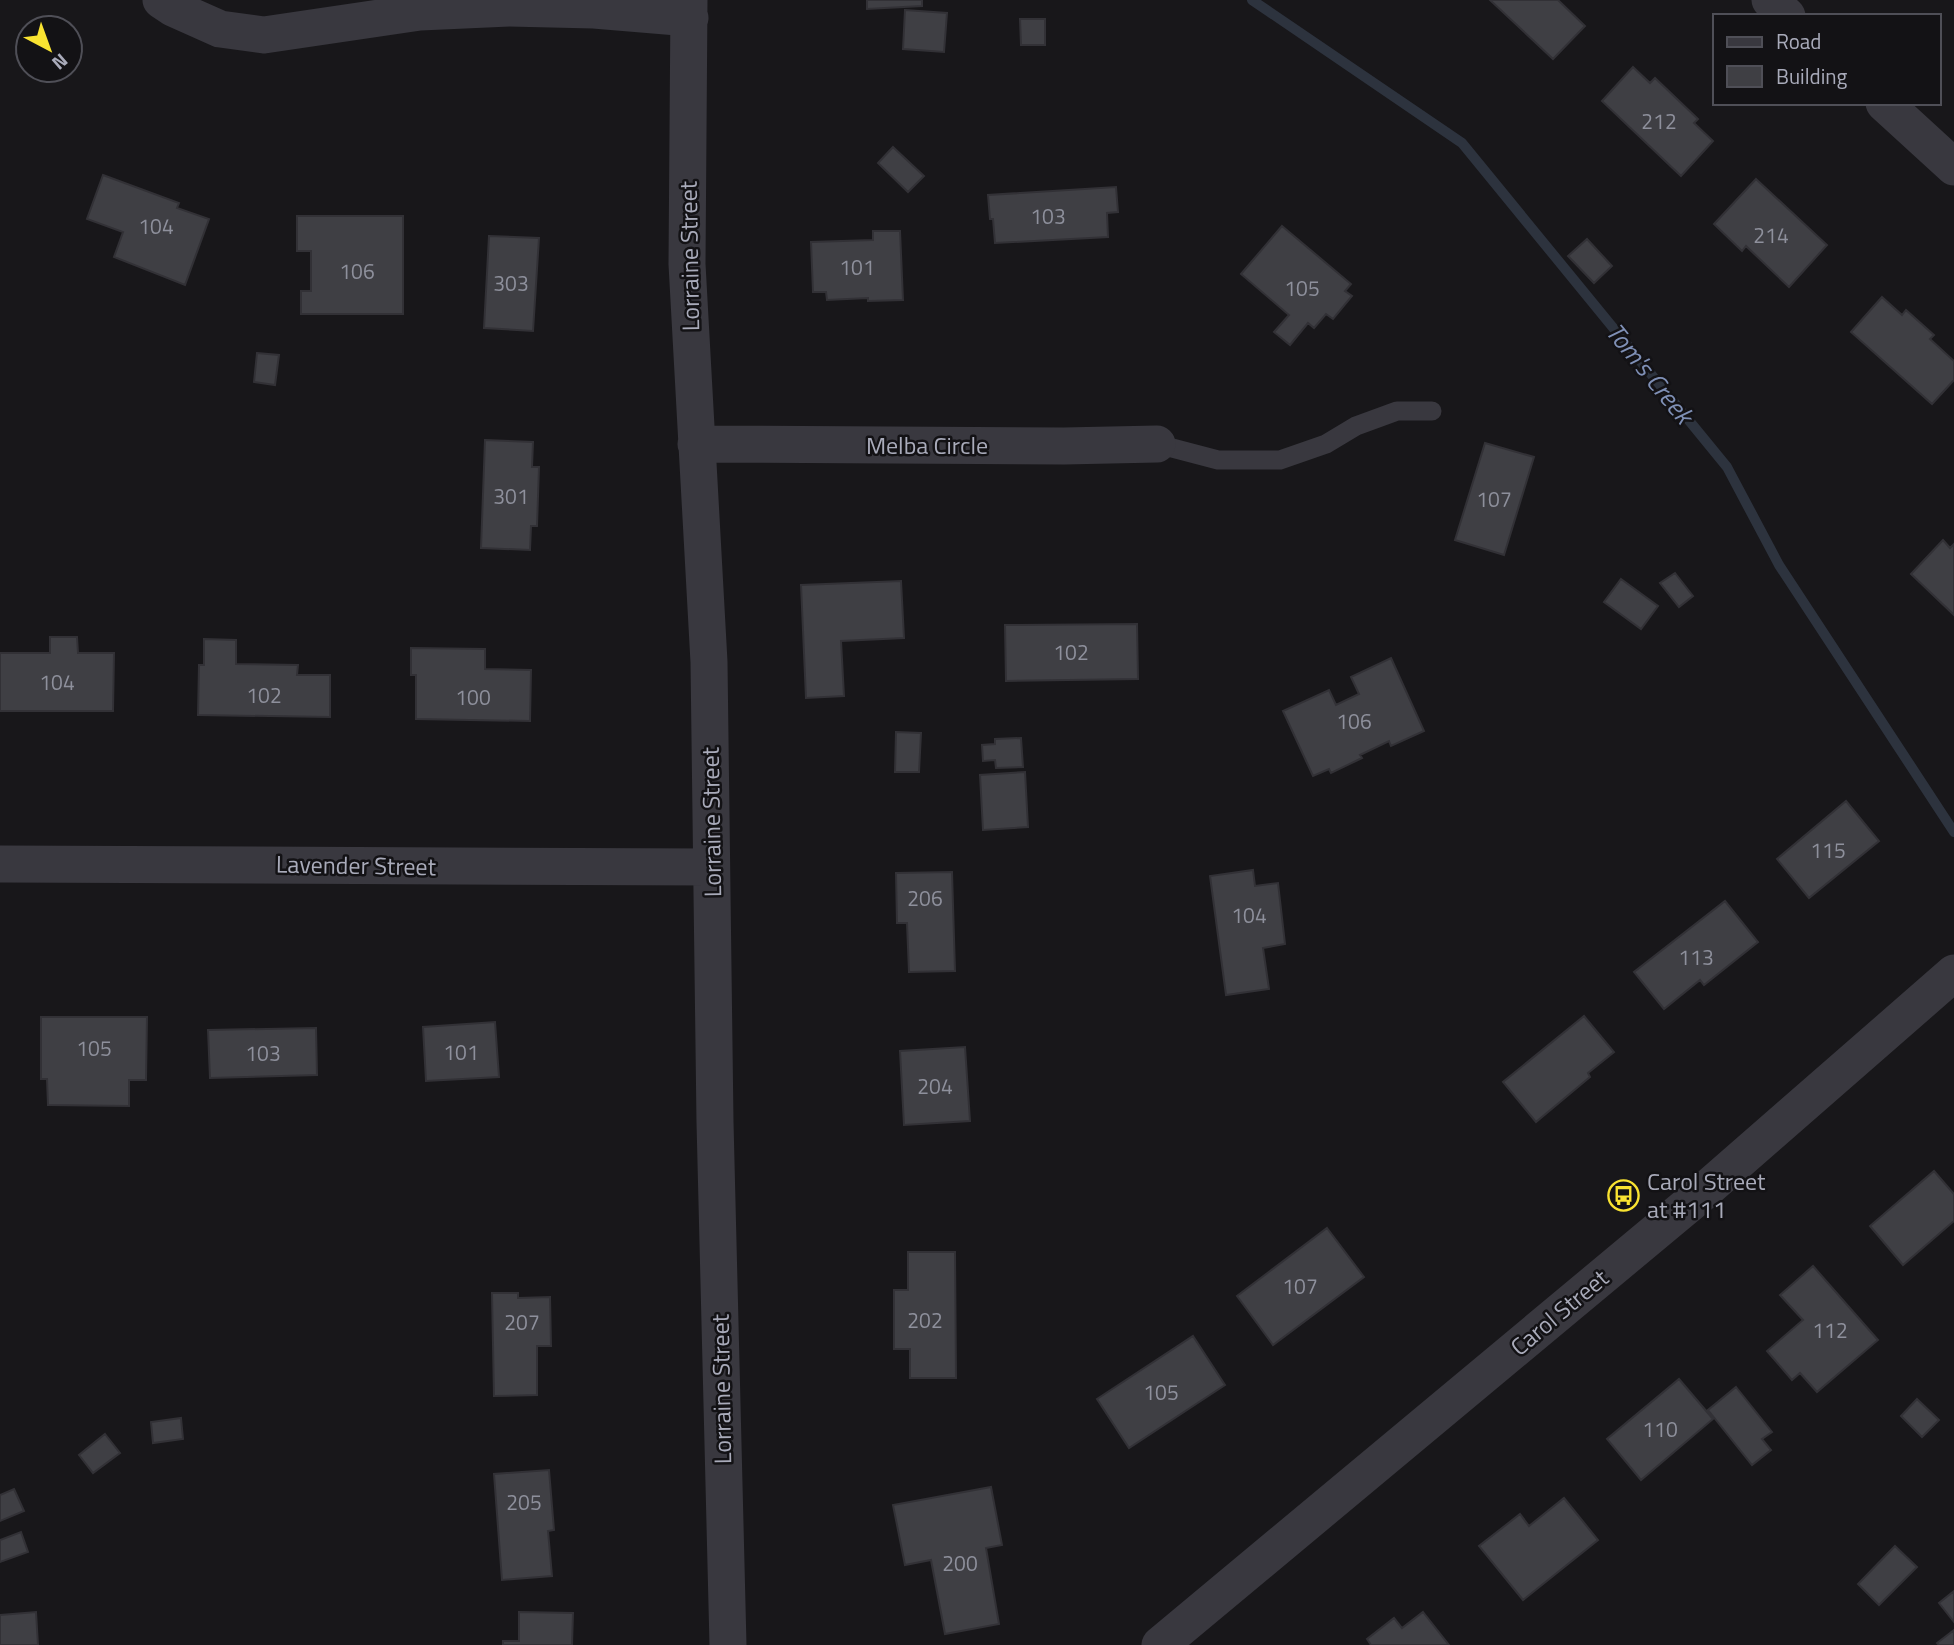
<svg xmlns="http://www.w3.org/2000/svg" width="1954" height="1645" viewBox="0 0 1954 1645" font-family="'Titillium Web',sans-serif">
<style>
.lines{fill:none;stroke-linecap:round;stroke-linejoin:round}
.stream{stroke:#2d333e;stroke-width:10}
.building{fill:#3f3f44;stroke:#323136;stroke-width:2}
.service{stroke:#39383f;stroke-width:19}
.minor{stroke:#39383f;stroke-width:37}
.labels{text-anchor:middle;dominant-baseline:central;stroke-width:5;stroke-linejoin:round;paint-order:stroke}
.number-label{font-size:21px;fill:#8e909c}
.street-label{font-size:24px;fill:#a9abba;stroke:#131215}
.poi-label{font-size:24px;fill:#a9abba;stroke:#131215;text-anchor:start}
.water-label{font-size:26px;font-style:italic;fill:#7f90b6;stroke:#131215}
</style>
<rect width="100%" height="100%" fill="#18171a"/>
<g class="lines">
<path class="stream" d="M 1252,0 L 1462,143 L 1727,467 L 1779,565 L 1954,832"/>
</g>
<path class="building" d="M 867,0 L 922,0 L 922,6 L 867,9 Z
M 1490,0 L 1558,0 L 1585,26 L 1553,59 Z
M 905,10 L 947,13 L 944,52 L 903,49 Z
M 1020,19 L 1045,19 L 1045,45 L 1021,45 Z
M 1633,67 L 1650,83 L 1655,78 L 1698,119 L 1694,123 L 1713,141 L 1681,176 L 1602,101 Z
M 893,147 L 924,176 L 908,192 L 878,163 Z
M 103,175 L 179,203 L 177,208 L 209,219 L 185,285 L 114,257 L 123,232 L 87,219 Z
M 1756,179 L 1827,245 L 1789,287 L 1746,246 L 1742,251 L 1714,224 Z
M 1116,187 L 1118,212 L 1107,213 L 1108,237 L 995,243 L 993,219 L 990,219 L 988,195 Z
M 297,216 L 403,216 L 403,314 L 301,314 L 301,291 L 311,291 L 311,251 L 297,251 Z
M 1282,226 L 1351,284 L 1345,291 L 1352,296 L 1333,319 L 1326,314 L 1314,328 L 1308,323 L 1290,345 L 1274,332 L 1289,315 L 1241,274 Z
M 873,231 L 900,231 L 903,300 L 868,301 L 868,298 L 827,300 L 826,292 L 813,292 L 811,242 L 873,240 Z
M 489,236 L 539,238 L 533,331 L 484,328 Z
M 1587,239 L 1612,266 L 1594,283 L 1568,256 Z
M 1882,297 L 1902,315 L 1906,310 L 1934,335 L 1930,339 L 1954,361 L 1954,380 L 1932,404 L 1851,332 Z
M 257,353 L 279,355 L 275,385 L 254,382 Z
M 485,440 L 533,442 L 532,467 L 539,467 L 537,526 L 531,526 L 530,550 L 481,548 Z
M 1485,443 L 1534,457 L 1504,555 L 1455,540 Z
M 1943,540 L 1950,548 L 1954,544 L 1954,615 L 1911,574 Z
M 1675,573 L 1693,596 L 1679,607 L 1660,583 Z
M 1621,579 L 1658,606 L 1641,629 L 1604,602 Z
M 901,581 L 904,638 L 841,641 L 844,696 L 806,698 L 801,585 Z
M 1137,624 L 1138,679 L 1006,681 L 1005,625 Z
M 50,637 L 77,637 L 78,653 L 114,653 L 113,711 L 0,711 L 0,653 L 50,653 Z
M 204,639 L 236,640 L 236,664 L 298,665 L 297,675 L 330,675 L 330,717 L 198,715 L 199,665 L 204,665 Z
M 411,648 L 485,649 L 485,669 L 531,670 L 530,721 L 416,719 L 416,675 L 411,675 Z
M 1391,658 L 1424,731 L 1391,746 L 1389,741 L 1360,755 L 1362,758 L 1331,773 L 1329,769 L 1313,776 L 1283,711 L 1329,690 L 1336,705 L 1359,694 L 1351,677 Z
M 896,732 L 921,733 L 919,772 L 895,772 Z
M 1021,738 L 1023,767 L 996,768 L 995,760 L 983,761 L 982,745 L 995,744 L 995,739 Z
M 1025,772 L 1028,827 L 983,830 L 980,775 Z
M 1846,801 L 1879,841 L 1809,898 L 1777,859 Z
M 1253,870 L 1255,886 L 1278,883 L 1285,944 L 1263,948 L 1269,989 L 1226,995 L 1210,876 Z
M 952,872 L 955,971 L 909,972 L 907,923 L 897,923 L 896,873 Z
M 1725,901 L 1758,942 L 1704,985 L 1700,980 L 1664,1009 L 1634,972 Z
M 1584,1016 L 1614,1052 L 1588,1073 L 1590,1077 L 1536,1122 L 1503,1082 Z
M 41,1017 L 147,1017 L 146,1080 L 129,1080 L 129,1106 L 48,1105 L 47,1079 L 41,1079 Z
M 495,1022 L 499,1077 L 426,1081 L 423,1027 Z
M 316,1028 L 317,1075 L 210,1078 L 208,1030 Z
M 965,1047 L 970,1121 L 904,1125 L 900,1051 Z
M 1934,1171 L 1954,1194 L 1954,1221 L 1903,1265 L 1870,1226 Z
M 1327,1228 L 1364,1277 L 1273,1345 L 1237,1296 Z
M 908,1252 L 955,1252 L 956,1378 L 910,1378 L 910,1349 L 894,1349 L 894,1290 L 908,1290 Z
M 1813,1266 L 1878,1340 L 1817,1392 L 1800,1373 L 1792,1380 L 1767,1351 L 1803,1320 L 1780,1295 Z
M 492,1293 L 518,1293 L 518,1298 L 550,1297 L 551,1346 L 537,1346 L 537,1395 L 494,1396 Z
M 1193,1336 L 1225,1385 L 1129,1448 L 1097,1399 Z
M 1679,1379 L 1713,1419 L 1641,1480 L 1607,1439 Z
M 1736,1387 L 1772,1432 L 1762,1439 L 1771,1450 L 1752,1465 L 1708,1410 Z
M 1917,1399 L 1939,1420 L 1922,1437 L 1901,1416 Z
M 181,1418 L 183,1439 L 153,1443 L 151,1422 Z
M 105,1434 L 120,1453 L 93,1473 L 79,1455 Z
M 549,1470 L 554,1530 L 548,1531 L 552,1576 L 502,1580 L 494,1474 Z
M 991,1487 L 1002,1545 L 986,1548 L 999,1624 L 945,1634 L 931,1560 L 905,1565 L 893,1505 Z
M 14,1489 L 24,1511 L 0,1521 L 0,1495 Z
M 1564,1498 L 1598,1540 L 1523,1600 L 1479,1546 L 1520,1514 L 1529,1526 Z
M 21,1532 L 28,1552 L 0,1562 L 0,1540 Z
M 1895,1546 L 1917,1567 L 1879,1605 L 1858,1584 Z
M 1954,1591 L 1954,1622 L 1939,1603 Z
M 36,1612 L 38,1645 L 0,1645 L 0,1615 Z
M 519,1612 L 573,1613 L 572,1645 L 503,1645 L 503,1641 L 519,1641 Z
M 1423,1612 L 1449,1645 L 1371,1645 L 1367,1639 L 1394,1618 L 1402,1628 Z
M 1954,1630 L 1954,1645 L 1939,1645 L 1937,1643 Z"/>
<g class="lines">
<path class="service" d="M 1157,444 L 1218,460 L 1280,460 L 1326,444 L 1356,426 L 1397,411 L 1432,411"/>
<path class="minor" d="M 161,0 L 173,8 L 220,29 L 264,35 L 420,12 L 509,8 L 594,10 L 690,18
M 689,0 L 687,264 L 709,662 L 715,1122 L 728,1645
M 1770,0 L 1787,16
M 1884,103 L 1954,167
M 696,444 L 1064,446 L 1157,444
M 0,864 L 711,867
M 1160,1645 L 1694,1200 L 1954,973"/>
</g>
<defs>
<symbol id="bus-ring" viewBox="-11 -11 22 22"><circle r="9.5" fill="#131215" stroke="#f9e331" stroke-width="1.5"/><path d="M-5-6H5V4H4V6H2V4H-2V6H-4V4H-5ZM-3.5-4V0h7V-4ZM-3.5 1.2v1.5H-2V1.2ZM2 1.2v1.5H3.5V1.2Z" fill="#f9e331"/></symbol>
</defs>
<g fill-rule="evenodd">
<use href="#bus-ring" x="1606" y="1178" width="35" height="35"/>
</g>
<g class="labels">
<g class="number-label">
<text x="1659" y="121">212</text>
<text x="1048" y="216">103</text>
<text x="156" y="226">104</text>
<text x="1771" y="235">214</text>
<text x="857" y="267">101</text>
<text x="357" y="271">106</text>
<text x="511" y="283">303</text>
<text x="1302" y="288">105</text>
<text x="511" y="496">301</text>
<text x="1494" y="499">107</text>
<text x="1071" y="652">102</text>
<text x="57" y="682">104</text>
<text x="264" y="695">102</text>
<text x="473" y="697">100</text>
<text x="1354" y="721">106</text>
<text x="1828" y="850">115</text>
<text x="925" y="898">206</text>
<text x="1249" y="915">104</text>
<text x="1696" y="957">113</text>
<text x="94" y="1048">105</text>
<text x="461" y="1052">101</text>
<text x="263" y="1053">103</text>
<text x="935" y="1086">204</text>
<text x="1300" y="1286">107</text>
<text x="925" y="1320">202</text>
<text x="522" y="1322">207</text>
<text x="1830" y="1330">112</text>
<text x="1161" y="1392">105</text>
<text x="1660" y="1429">110</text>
<text x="524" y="1502">205</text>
<text x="960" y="1563">200</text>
</g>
<g class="street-label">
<text transform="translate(689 256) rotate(-91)">Lorraine Street</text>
<text x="927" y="445">Melba Circle</text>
<text transform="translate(711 822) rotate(-91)">Lorraine Street</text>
<text transform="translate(356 865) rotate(1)">Lavender Street</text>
<text transform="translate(1559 1312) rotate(-40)">Carol Street</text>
<text transform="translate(721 1389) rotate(-91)">Lorraine Street</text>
</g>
<g class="poi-label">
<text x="1647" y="1181">Carol Street<tspan x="1647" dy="28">at #111</tspan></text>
</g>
<g class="water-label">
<text transform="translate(1650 373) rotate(51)">Tom's Creek</text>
</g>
</g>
<rect x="1713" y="14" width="228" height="91" fill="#131215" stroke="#4f4f57" stroke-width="2"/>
<rect x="1727" y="37" width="35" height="10" fill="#39383f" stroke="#4f4f57" stroke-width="2"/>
<text x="1776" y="49" font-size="21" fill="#a9abba">Road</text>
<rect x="1727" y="66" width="35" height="21" fill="#3f3f44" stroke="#4f4f57" stroke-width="2"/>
<text x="1776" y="84" font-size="21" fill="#a9abba">Building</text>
<g transform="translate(49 49) rotate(139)"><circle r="33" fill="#131215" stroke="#4f4f57" stroke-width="2"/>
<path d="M0-5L12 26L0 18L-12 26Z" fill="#f9e331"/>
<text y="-10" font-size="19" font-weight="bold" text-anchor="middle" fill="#a9abba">N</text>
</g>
</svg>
